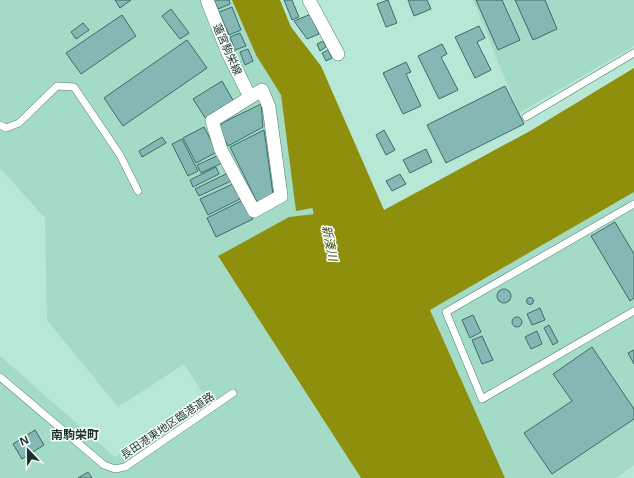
<svg xmlns="http://www.w3.org/2000/svg" width="634" height="478" viewBox="0 0 634 478" font-family="'Open Sans','Noto Sans JP',sans-serif">
<style>
.built{fill:#a3dbc6}
.water{fill:#8f8f0e}
.lines{fill:none;stroke-linecap:round;stroke-linejoin:round}
.river{stroke:#8f8f0e;stroke-width:21}
.building{fill:#85b8b4;stroke:#3b6d69}
.lane-casing{stroke:#527f6f;stroke-width:8}
.street-casing{stroke:#527f6f;stroke-width:14}
.lane{stroke:#fff;stroke-width:7}
.street{stroke:#fff;stroke-width:13}
.labels{text-anchor:middle;dominant-baseline:central;stroke-width:3;stroke-linejoin:round;paint-order:stroke}
.street-label{font-size:11px;fill:#1e3029;stroke:#f5fefa}
.water-label{font-size:12px;font-style:italic;fill:#505015;stroke:#f5fefa}
.neighbourhood-label{font-size:12px;font-weight:bold;fill:#1e3029;stroke:#f5fefa}
</style>
<rect width="100%" height="100%" fill="#b7e7d5"/>
<path class="built" d="M 0,0 L 232,0 L 256,55 L 281,95 L 296,210 L 329,205 L 331,212 L 289,217 L 218,256 L 361,478 L 0,478 L 0,356 L 115,457 L 206,398 L 184,364 L 118,407 L 47,320 L 45,218 L 0,168 Z
M 473,0 L 634,0 L 634,46 L 519,113 Z
M 634,192 L 634,465 L 616,478 L 505,478 L 430,310 Z"/>
<path class="water" d="M 232,0 L 280,0 L 291,27 L 321,66 L 384,210 L 530,131 L 634,68 L 634,192 L 430,310 L 505,478 L 361,478 L 218,256 L 289,217 L 331,212 L 329,205 L 296,211 L 281,95 L 256,55 Z"/>
<g class="lines">
<path class="river" d="M 317,179 L 330,240"/>
</g>
<path class="building" d="M 115,0 L 131,0 L 120,8 Z
M 214,0 L 229,0 L 230,4 L 218,9 Z
M 284,0 L 292,0 L 299,17 L 292,20 Z
M 388,0 L 397,23 L 386,27 L 377,4 Z
M 408,0 L 427,0 L 431,9 L 414,16 Z
M 476,0 L 502,0 L 520,40 L 498,50 Z
M 515,0 L 545,0 L 557,29 L 533,40 Z
M 232,7 L 241,30 L 229,35 L 219,12 Z
M 171,9 L 189,33 L 180,39 L 162,16 Z
M 311,14 L 319,34 L 307,39 L 294,21 Z
M 122,15 L 136,36 L 81,74 L 66,53 Z
M 83,23 L 89,30 L 76,39 L 71,32 Z
M 479,26 L 485,38 L 477,42 L 491,70 L 475,78 L 455,37 Z
M 240,33 L 246,46 L 235,50 L 230,37 Z
M 187,40 L 207,68 L 123,126 L 104,98 Z
M 323,41 L 326,47 L 320,51 L 317,44 Z
M 442,44 L 447,54 L 441,57 L 458,90 L 439,99 L 418,56 Z
M 248,49 L 253,61 L 245,65 L 240,52 Z
M 328,50 L 332,58 L 326,61 L 322,53 Z
M 406,62 L 411,72 L 406,74 L 421,106 L 403,114 L 383,73 Z
M 222,81 L 234,102 L 206,119 L 193,99 Z
M 505,86 L 524,124 L 446,163 L 427,125 Z
M 261,104 L 263,127 L 228,146 L 219,129 L 222,123 Z
M 204,127 L 217,152 L 196,163 L 183,138 Z
M 264,130 L 273,194 L 257,202 L 230,147 Z
M 384,130 L 395,150 L 386,155 L 376,135 Z
M 162,137 L 166,143 L 142,157 L 139,151 Z
M 182,139 L 198,171 L 188,176 L 172,144 Z
M 426,149 L 432,162 L 410,173 L 403,160 Z
M 219,155 L 222,163 L 201,173 L 197,165 Z
M 216,167 L 219,174 L 193,187 L 190,180 Z
M 228,173 L 231,181 L 199,196 L 195,189 Z
M 400,174 L 406,184 L 392,191 L 386,181 Z
M 235,183 L 242,198 L 208,215 L 200,199 Z
M 243,200 L 253,219 L 216,237 L 207,218 Z
M 615,222 L 634,254 L 634,298 L 630,301 L 591,236 Z
M497 296a7 7 0 1 1 14 0a7 7 0 1 1-14 0Z
M526.5 301a3.5 3.5 0 1 1 7 0a3.5 3.5 0 1 1-7 0Z
M 540,308 L 545,320 L 532,325 L 527,314 Z
M 473,315 L 481,332 L 470,338 L 462,320 Z
M512 322a5 5 0 1 1 10 0a5 5 0 1 1-10 0Z
M 549,325 L 558,342 L 553,345 L 544,328 Z
M 537,331 L 542,344 L 531,349 L 525,337 Z
M 482,336 L 493,360 L 482,364 L 472,340 Z
M 592,347 L 634,409 L 634,419 L 552,474 L 524,433 L 572,401 L 553,374 Z
M 634,350 L 634,364 L 628,353 Z
M 35,430 L 44,445 L 22,459 L 13,444 Z
M 88,472 L 92,478 L 78,478 Z"/>
<g class="lines">
<defs>
<path id="lane" d="M 526,117 L 634,53
M 0,125 L 6,128 L 19,123 L 57,86 L 74,87 L 120,155 L 138,191
M 634,204 L 446,312 L 482,399 L 634,311
M 0,377 L 104,465 L 115,469 L 125,467 L 233,393"/>
<path id="street" d="M 207,0 L 228,53 L 250,97
M 309,0 L 338,54
M 262,90 L 269,107 L 281,196 L 254,211 L 221,150 L 212,121 Z"/>
</defs>
<use href="#lane" class="lane-casing"/>
<use href="#street" class="street-casing"/>
<use href="#lane" class="lane"/>
<use href="#street" class="street"/>
</g>
<g class="labels">
<g class="street-label">
<text transform="translate(228 49) rotate(66)">蓮宮駒栄線</text>
<text transform="translate(167 425) rotate(-34)">長田港東地区臨港道路</text>
</g>
<g class="water-label">
<text transform="translate(330 243) rotate(79)">新湊川</text>
</g>
<g class="neighbourhood-label">
<text x="75" y="434">南駒栄町</text>
</g>
</g>
<g transform="translate(28 450) rotate(338)" stroke="#f5fefa" stroke-width="3" paint-order="stroke">
<path d="M0-3L7 15L0 10L-7 15Z" fill="#1e3029"/>
<text y="-6" font-size="11" font-weight="bold" text-anchor="middle" fill="#1e3029">N</text>
</g>
</svg>
